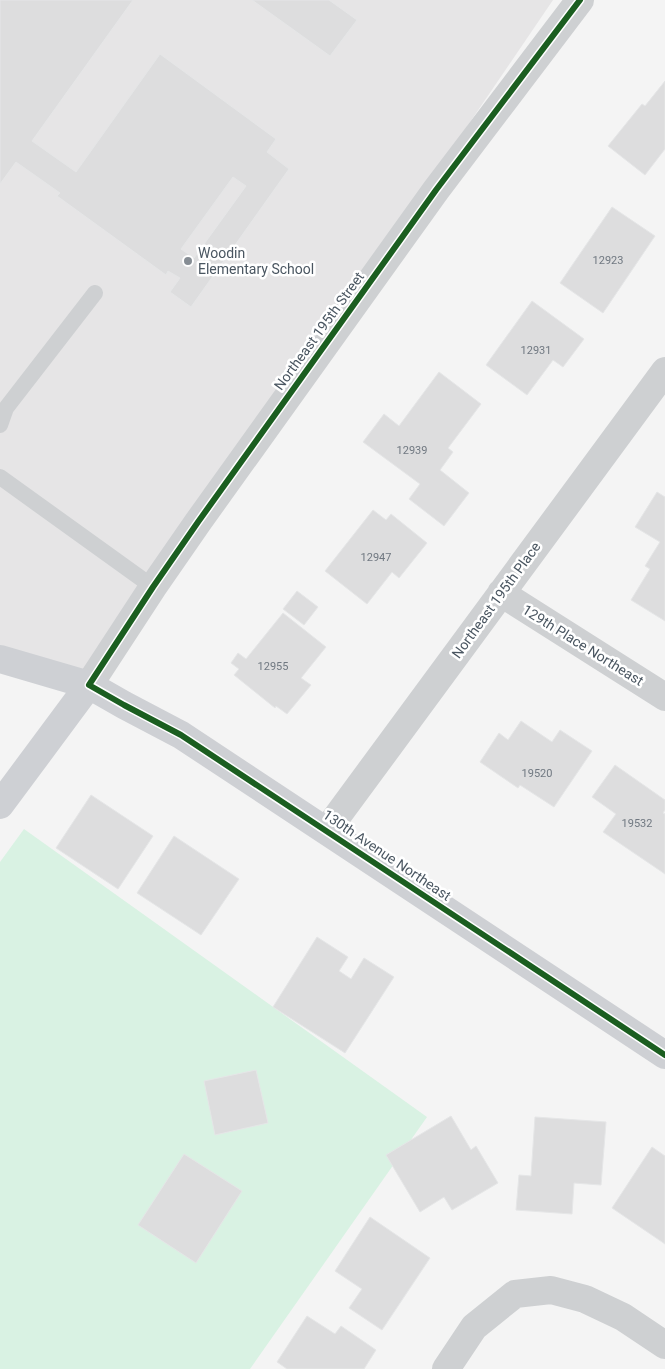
<svg xmlns="http://www.w3.org/2000/svg" width="665" height="1369" viewBox="0 0 665 1369" font-family="Roboto,sans-serif">
<style>
.education{fill:#e6e5e6}
.green{fill:#d9f2e3}
.building{fill:#ddddde;stroke:#e5e6e7;fill-rule:evenodd}
.lines{fill:none;stroke-linecap:round;stroke-linejoin:round}
.lane{stroke:#ced0d2;stroke-width:16}
.street{stroke:#ced0d2;stroke-width:28}
.secondary{stroke:#ced0d4;stroke-width:28}
.cycleway-casing{stroke:#fff;stroke-width:9}
.cycleway{stroke:#1b5e20;stroke-width:6}
.poi-dot{fill:#868d94;stroke:#fff;stroke-width:2}
.labels{text-anchor:middle;dominant-baseline:central;stroke-width:5;stroke-linejoin:round;paint-order:stroke}
.number-label{font-size:11px;fill:#707881}
.poi-label{font-size:14px;fill:#4a5661;stroke:#fff;text-anchor:start}
.street-label{font-size:14px;fill:#4a5661;stroke:#fff}
</style>
<rect width="100%" height="100%" fill="#f4f4f4"/>
<path class="education" d="M 0,0 L 553,0 L 198,522 L 89,685 L 0,659 Z"/>
<path class="green" d="M 24,829 L 427,1117 L 250,1369 L 0,1369 L 0,862 Z"/>
<path class="building" d="M 0,0 L 133,0 L 32,141 L 76,172 L 160,54 L 276,139 L 267,152 L 289,169 L 191,307 L 170,292 L 180,278 L 168,271 L 166,275 L 57,196 L 60,193 L 16,162 L 0,184 ZM 233,177 L 246,186 L 194,258 L 181,249 Z
M 252,0 L 329,0 L 357,20 L 330,56 Z
M 665,81 L 665,149 L 645,175 L 608,146 L 642,104 L 645,106 Z
M 612,207 L 655,236 L 603,313 L 560,283 Z
M 532,301 L 584,339 L 563,367 L 553,360 L 527,395 L 486,365 Z
M 439,372 L 481,404 L 448,448 L 453,452 L 440,470 L 469,493 L 444,526 L 409,499 L 420,484 L 363,442 L 384,414 L 399,426 Z
M 657,492 L 665,497 L 665,621 L 631,600 L 650,569 L 645,566 L 660,542 L 635,527 Z
M 373,510 L 386,520 L 391,514 L 427,543 L 399,578 L 392,572 L 367,604 L 325,571 Z
M 297,591 L 318,607 L 304,625 L 283,609 Z
M 283,613 L 326,647 L 301,678 L 311,685 L 287,714 L 276,706 L 275,708 L 234,675 L 239,669 L 231,663 L 238,653 L 246,659 Z
M 521,721 L 552,742 L 560,730 L 592,751 L 554,807 L 520,785 L 518,788 L 480,762 L 499,733 L 508,740 Z
M 615,765 L 665,800 L 665,810 L 663,813 L 665,814 L 665,874 L 603,832 L 616,814 L 592,797 Z
M 91,795 L 153,836 L 118,889 L 56,848 Z
M 174,836 L 239,879 L 201,935 L 137,893 Z
M 317,937 L 348,957 L 339,971 L 351,979 L 364,958 L 394,977 L 345,1053 L 273,1007 Z
M 256,1070 L 268,1123 L 215,1135 L 204,1081 Z
M 451,1116 L 471,1150 L 476,1146 L 498,1183 L 452,1210 L 444,1197 L 420,1212 L 386,1155 Z
M 535,1117 L 606,1122 L 601,1185 L 574,1183 L 572,1214 L 516,1210 L 519,1175 L 531,1176 Z
M 652,1147 L 665,1156 L 665,1244 L 612,1208 Z
M 184,1154 L 242,1191 L 196,1263 L 138,1225 Z
M 370,1217 L 430,1258 L 382,1330 L 349,1308 L 362,1289 L 335,1271 Z
M 307,1316 L 335,1334 L 341,1326 L 376,1350 L 364,1369 L 287,1369 L 277,1362 Z"/>
<g class="lines">
<path class="lane" d="M 0,425 L 6,408 L 95,293
M 0,477 L 153,587"/>
<path class="street" d="M 501,593 L 665,697
M 89,685 L 153,587 L 198,522 L 436,190 L 580,0
M 327,830 L 665,371
M 446,1369 L 474,1327 L 515,1294 L 551,1290 L 585,1299 L 623,1317 L 665,1345"/>
<path class="secondary" d="M 0,659 L 89,685 L 124,705 L 181,735 L 665,1055
M 0,805 L 89,685"/>
<defs>
<path id="cycleway" d="M 580,0 L 436,190 L 198,522 L 153,587 L 89,685 L 124,705 L 181,735 L 665,1055"/>
</defs>
<use href="#cycleway" class="cycleway-casing"/>
<use href="#cycleway" class="cycleway"/>
</g>
<circle class="poi-dot" cx="188" cy="261" r="5"/>
<g class="labels">
<g class="number-label">
<text x="608" y="260">12923</text>
<text x="536" y="350">12931</text>
<text x="412" y="450">12939</text>
<text x="376" y="557">12947</text>
<text x="273" y="666">12955</text>
<text x="537" y="773">19520</text>
<text x="637" y="823">19532</text>
</g>
<g class="poi-label">
<text x="198" y="253">Woodin<tspan x="198" dy="16">Elementary School</tspan></text>
</g>
<g class="street-label">
<text transform="translate(319 331) rotate(-54)">Northeast 195th Street</text>
<text transform="translate(496 600) rotate(-54)">Northeast 195th Place</text>
<text transform="translate(583 645) rotate(32)">129th Place Northeast</text>
<text transform="translate(387 855) rotate(34)">130th Avenue Northeast</text>
</g>
</g>
</svg>
